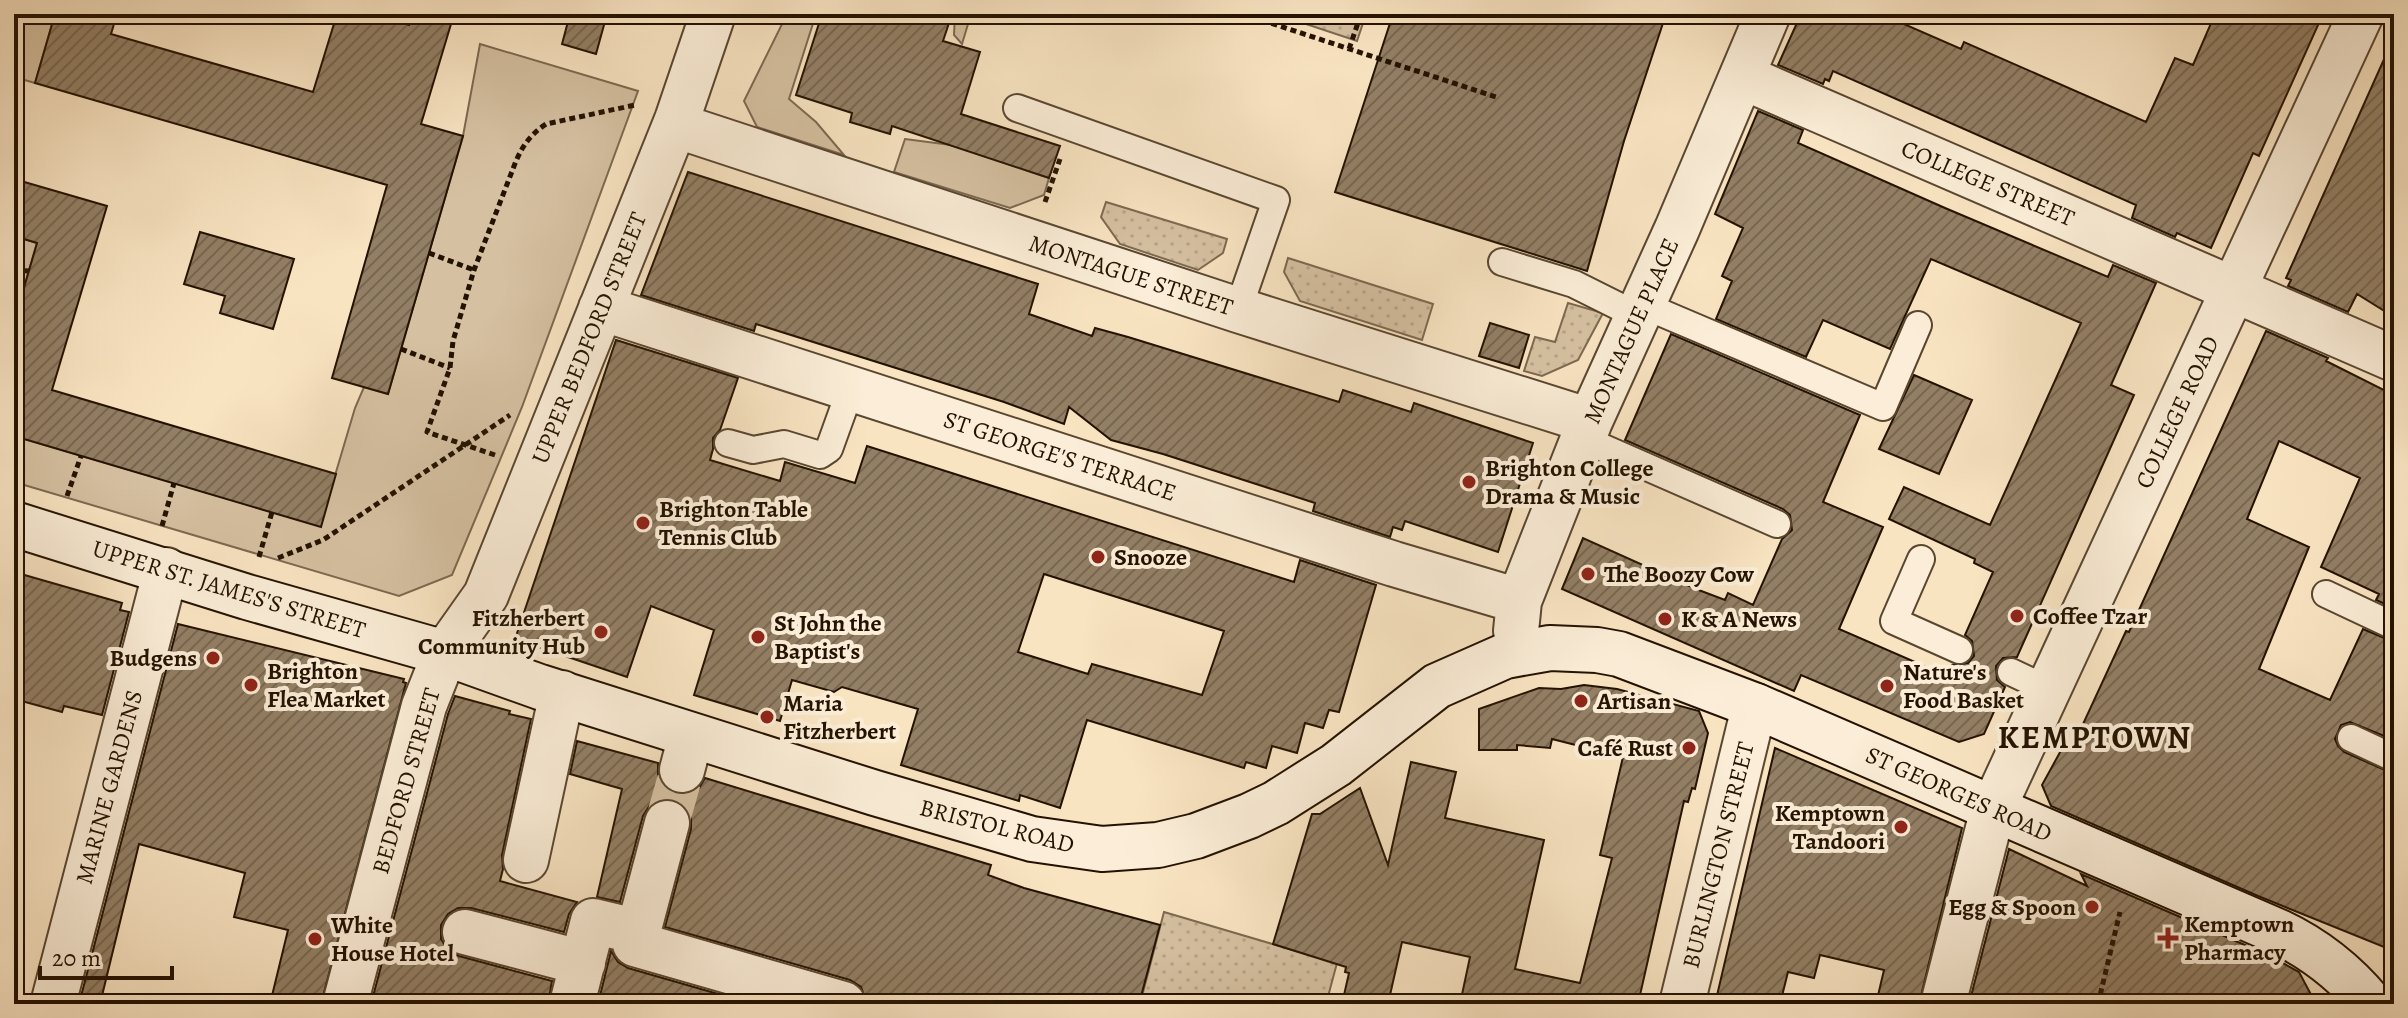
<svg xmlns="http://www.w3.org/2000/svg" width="2408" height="1018" viewBox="0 0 2408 1018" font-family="Alegreya,serif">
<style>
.grass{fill:#d5c0a1;stroke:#7c6951;stroke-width:2}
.garden{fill:url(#garden-dots);stroke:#7c6951;stroke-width:2}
.building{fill:url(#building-hatch);stroke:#241201;stroke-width:2;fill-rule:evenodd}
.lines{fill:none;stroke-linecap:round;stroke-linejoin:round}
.street-tunnel{stroke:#d9c4a5;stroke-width:44;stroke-dasharray:44 22;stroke-linecap:butt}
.lane-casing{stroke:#594631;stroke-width:30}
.street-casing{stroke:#594631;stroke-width:48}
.secondary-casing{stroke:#241201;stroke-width:48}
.path{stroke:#241201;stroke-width:5;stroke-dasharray:6 4;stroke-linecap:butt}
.lane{stroke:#fbedd7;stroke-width:26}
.street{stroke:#fbedd7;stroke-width:44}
.secondary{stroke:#fbedd7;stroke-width:44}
.poi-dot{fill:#8f2418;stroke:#fbedd7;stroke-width:3}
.labels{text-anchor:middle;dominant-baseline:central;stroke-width:8;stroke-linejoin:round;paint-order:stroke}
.street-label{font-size:24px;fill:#241201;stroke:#fbedd7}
.poi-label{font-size:24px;font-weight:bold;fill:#241201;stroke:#fbedd7;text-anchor:start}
.district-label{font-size:32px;font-weight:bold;letter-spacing:2px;fill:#241201;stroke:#fbedd7}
</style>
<defs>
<pattern id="garden-dots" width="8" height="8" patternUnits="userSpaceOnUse" patternTransform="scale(2)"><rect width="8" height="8" fill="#d5c0a1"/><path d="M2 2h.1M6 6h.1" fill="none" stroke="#b7a489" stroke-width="1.8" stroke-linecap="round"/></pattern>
<pattern id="building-hatch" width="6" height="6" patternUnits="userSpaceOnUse" patternTransform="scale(2)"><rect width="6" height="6" fill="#937f65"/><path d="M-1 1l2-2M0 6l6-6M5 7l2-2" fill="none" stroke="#786751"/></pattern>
</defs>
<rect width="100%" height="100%" fill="#f9e4c2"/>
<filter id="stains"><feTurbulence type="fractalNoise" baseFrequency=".0025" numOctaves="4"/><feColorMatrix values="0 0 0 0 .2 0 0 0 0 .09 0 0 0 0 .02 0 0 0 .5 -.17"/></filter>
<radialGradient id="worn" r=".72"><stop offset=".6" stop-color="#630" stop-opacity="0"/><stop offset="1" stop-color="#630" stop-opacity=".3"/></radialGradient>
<path class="grass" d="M 14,14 L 55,14 L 35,83 L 14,77 Z
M 787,14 L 816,14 L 789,99 L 816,122 L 844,155 L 757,127 L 744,101 Z
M 955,14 L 971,14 L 962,44 L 954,35 Z
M 480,44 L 638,91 L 522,407 L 452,575 L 399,596 L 14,482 L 14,436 L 320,526 L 355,408 L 364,387 L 388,394 L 463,136 Z
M 905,139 L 951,145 L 1049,178 L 1044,195 L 1010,208 L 894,172 Z
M 14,236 L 37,243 L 14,322 Z"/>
<path class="garden" d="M 1276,14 L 1366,14 L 1357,41 Z
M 1106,202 L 1227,239 L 1223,253 L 1198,270 L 1120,244 L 1101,217 Z
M 1288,258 L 1433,304 L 1422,340 L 1300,301 L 1284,272 Z
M 1568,303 L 1603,313 L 1578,360 L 1542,376 L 1524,371 L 1535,337 L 1555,342 Z
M 1164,912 L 1337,963 L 1326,1004 L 1140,1004 Z"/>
<path class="building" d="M 55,14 L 117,14 L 111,34 L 313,92 L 337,14 L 374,14 L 409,25 L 411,14 L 454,14 L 421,124 L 463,136 L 388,394 L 332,378 L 387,185 L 35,83 Z
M 570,14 L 607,14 L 596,54 L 562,44 Z
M 822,14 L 952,14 L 943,41 L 980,52 L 961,114 L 1060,146 L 1049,178 L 892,126 L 890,134 L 850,122 L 852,113 L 796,95 Z
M 1393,14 L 1666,14 L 1624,141 L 1587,271 L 1335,192 Z
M 1801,14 L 1881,14 L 1961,49 L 1964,42 L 2146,122 L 2175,58 L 2193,65 L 2215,14 L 2323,14 L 2259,156 L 2253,153 L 2211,248 L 2177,233 L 2175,237 L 2132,218 L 2136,205 L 1833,71 L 1829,81 L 1825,79 L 1823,84 L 1778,65 Z
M 2394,37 L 2394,317 L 2357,294 L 2348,312 L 2288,286 L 2291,280 L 2286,278 Z
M 1758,111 L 1803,130 L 1798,143 L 1945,208 L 2108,277 L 2113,265 L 2156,283 L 2111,385 L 2134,395 L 2017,657 L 2003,658 L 1996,666 L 1997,680 L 2005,687 L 1984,734 L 1959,742 L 1801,675 L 1794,691 L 1562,589 L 1583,538 L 1696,589 L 1725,600 L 1728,593 L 1753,605 L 1782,539 L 1792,530 L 1790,515 L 1783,509 L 1625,440 L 1671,334 L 1860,415 L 1823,502 L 1883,527 L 1839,629 L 1947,676 L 1952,665 L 1968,663 L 1974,656 L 1972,641 L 1965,635 L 1993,572 L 1974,563 L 1975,559 L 1889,519 L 1904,487 L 1990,525 L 2081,323 L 1931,259 L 1890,349 L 1823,320 L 1806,357 L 1716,319 L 1732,281 L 1722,276 L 1743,228 L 1715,214 Z
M 688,172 L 1038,284 L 1029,314 L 1092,336 L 1095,328 L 1128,337 L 1339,402 L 1343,390 L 1411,412 L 1414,403 L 1533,443 L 1498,552 L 1405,521 L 1402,530 L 1393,527 L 1390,537 L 1313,511 L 1315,503 L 1163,454 L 1111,440 L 1069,407 L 1064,424 L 1004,402 L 756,324 L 754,331 L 641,295 Z
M 14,179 L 107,206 L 52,390 L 336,474 L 321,527 L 14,436 L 14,322 L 37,243 L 14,236 Z
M 200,232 L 294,259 L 273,329 L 220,313 L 225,296 L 184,284 Z
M 1490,323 L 1529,335 L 1519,368 L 1479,356 Z
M 2266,331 L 2328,358 L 2326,361 L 2394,395 L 2394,608 L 2376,600 L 2379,594 L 2321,567 L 2360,478 L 2279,441 L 2247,519 L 2309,547 L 2259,669 L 2330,700 L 2363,629 L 2394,642 L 2394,740 L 2350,722 L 2341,725 L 2335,739 L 2338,746 L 2344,752 L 2394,774 L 2394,951 L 2258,896 L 2051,806 L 2042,785 L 2064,745 L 2072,748 L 2126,631 L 2129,632 Z
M 616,340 L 738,378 L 720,430 L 713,438 L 713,449 L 710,460 L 780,481 L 785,462 L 855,483 L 867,446 L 1294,582 L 1300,560 L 1376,585 L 1339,712 L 1329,710 L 1323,728 L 1305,723 L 1297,753 L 1272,746 L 1266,768 L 1246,762 L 1244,768 L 1087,720 L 1060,808 L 1020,795 L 1019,801 L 901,765 L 918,709 L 842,687 L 834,692 L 792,680 L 780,721 L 694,695 L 714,630 L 651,606 L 627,677 L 515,639 ZM 1044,574 L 1224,631 L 1202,695 L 1092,664 L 1088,674 L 1018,652 Z
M 1914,375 L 1972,400 L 1939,474 L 1879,449 Z
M 14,572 L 122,603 L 120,610 L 129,612 L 102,715 L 64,706 L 62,712 L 14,699 Z
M 178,624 L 404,679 L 403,682 L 406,683 L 321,1004 L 270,1004 L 288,930 L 234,917 L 245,873 L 139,844 L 100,1004 L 79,1004 Z
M 1584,685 L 1617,689 L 1699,711 L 1708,733 L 1695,789 L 1692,788 L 1688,802 L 1684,801 L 1638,1004 L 1460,1004 L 1470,957 L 1402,942 L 1388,1004 L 1342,1004 L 1349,973 L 1345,972 L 1346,967 L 1273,944 L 1312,814 L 1320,814 L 1360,788 L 1388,865 L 1411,762 L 1456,772 L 1445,818 L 1544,840 L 1515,969 L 1580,983 L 1612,858 L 1600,855 L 1623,757 L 1552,739 L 1550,748 L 1517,745 L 1517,750 L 1479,750 L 1479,709 L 1539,688 L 1561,689 Z
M 455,696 L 510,711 L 509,714 L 531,719 L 502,855 L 503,869 L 500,881 L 577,902 L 569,914 L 564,932 L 471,908 L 458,908 L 448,914 L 441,925 L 441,939 L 448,950 L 459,956 L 552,981 L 548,1004 L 371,1004 L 448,714 Z
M 577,741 L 658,763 L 658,777 L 664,787 L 675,794 L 689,794 L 699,788 L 705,778 L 991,865 L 988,875 L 1024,888 L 1160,925 L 1139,1004 L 867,1004 L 861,987 L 850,980 L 665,927 L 691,829 L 691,817 L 685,806 L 673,799 L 660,799 L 650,805 L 643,816 L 620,902 L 597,897 L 622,789 L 570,774 Z
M 1775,748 L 1962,828 L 1919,1004 L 1876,1004 L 1884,970 L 1820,955 L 1814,978 L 1788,972 L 1780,1004 L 1715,1004 Z
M 2009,849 L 2087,886 L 2081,874 L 2268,955 L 2299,972 L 2316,1004 L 1969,1004 Z
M 611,951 L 618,962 L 628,968 L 753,1004 L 598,1004 Z"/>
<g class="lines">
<path class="street-tunnel" d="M 667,823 L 682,770"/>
<defs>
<path id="lane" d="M 1017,108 L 1276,200 L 1238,310
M 1502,262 L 1574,284 L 1638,316
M 1643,305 L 1883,407 L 1918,325
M 1583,439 L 1777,524
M 728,443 L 753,450 L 784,444 L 820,455 L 829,449 L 851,388
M 1921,559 L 1894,621 L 1959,650
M 2326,594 L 2394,626
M 2011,672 L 2049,690
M 2351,738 L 2394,758"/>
<path id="street" d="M 1743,77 L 2394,359
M 675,125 L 1238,310 L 1590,421
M 601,308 L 1394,564 L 1519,601
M 1516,631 L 1519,601 L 1590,421 L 1677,229 L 1768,14
M 682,770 L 691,736
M 667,823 L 635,944 L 843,1004
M 526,860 L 562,693
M 465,932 L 583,963
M 53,1004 L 166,570
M 345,1004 L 424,706 L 445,653 L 486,595 L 677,120 L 713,14
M 572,1004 L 593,921 L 639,932
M 1682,1004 L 1750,724 L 1756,706
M 1943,1004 L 1993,809 L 2361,14"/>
<path id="secondary" d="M 14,524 L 247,597 L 445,653 L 540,687 L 875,793 L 1032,839 L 1102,849 L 1158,845 L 1196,836 L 1249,816 L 1276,803 L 1336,765 L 1437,686 L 1505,656 L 1550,648 L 1597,650 L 1619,654 L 1756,706 L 2279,932 C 2315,949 2346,974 2371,1004"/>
</defs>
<use href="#lane" class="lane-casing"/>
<use href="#street" class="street-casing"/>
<use href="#secondary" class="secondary-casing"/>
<path class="path" d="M 1243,14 L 1499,98
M 1349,49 L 1361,14
M 1045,202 L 1060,159
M 429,253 L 474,270
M 14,270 L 29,271
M 401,349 L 450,368
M 495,455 L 427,432 L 450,368 L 453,341 L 474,270 L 516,161 C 523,145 531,134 546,124 L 635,105
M 67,496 L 81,456
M 162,526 L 174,483
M 259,557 L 272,512
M 278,558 L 323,540 L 510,415
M 2098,1004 L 2120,912"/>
<use href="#lane" class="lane"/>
<use href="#street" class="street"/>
<use href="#secondary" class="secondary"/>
</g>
<g class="poi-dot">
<circle cx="1469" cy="482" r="8"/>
<circle cx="643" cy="523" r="8"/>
<circle cx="1098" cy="557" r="8"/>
<circle cx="1588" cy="574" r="8"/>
<circle cx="2017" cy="616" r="8"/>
<circle cx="1665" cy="619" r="8"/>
<circle cx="601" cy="632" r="8"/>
<circle cx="758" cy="637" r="8"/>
<circle cx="213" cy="658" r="8"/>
<circle cx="251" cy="685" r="8"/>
<circle cx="1887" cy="686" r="8"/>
<circle cx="1581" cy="701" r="8"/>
<circle cx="767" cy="717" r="8"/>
<circle cx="1689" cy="748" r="8"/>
<circle cx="1901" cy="827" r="8"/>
<circle cx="2092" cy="907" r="8"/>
<path d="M2164 926h8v8h8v8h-8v8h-8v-8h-8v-8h8z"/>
<circle cx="315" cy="939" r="8"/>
</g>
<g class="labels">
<g class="street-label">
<text transform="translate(1988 183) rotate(23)">COLLEGE STREET</text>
<text transform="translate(1131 275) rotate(18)">MONTAGUE STREET</text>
<text transform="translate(1631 331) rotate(-66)">MONTAGUE PLACE</text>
<text transform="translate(589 338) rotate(-68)">UPPER BEDFORD STREET</text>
<text transform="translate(2177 412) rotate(-65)">COLLEGE ROAD</text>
<text transform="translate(1060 456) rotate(18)">ST GEORGE'S TERRACE</text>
<text transform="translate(229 589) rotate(17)">UPPER ST. JAMES'S STREET</text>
<text transform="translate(406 781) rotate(-74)">BEDFORD STREET</text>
<text transform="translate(109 787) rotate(-75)">MARINE GARDENS</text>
<text transform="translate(1959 794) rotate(24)">ST GEORGES ROAD</text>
<text transform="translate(997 826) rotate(14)">BRISTOL ROAD</text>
<text transform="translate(1718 855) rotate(-76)">BURLINGTON STREET</text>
</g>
<g class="poi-label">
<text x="1485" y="468">Brighton College<tspan x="1485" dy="28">Drama &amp; Music</tspan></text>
<text x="659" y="509">Brighton Table<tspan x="659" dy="28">Tennis Club</tspan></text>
<text x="1114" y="557">Snooze</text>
<text x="1604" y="574">The Boozy Cow</text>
<text x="2033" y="616">Coffee Tzar</text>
<text x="585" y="618" text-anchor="end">Fitzherbert<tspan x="585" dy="28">Community Hub</tspan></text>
<text x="1681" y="619">K &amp; A News</text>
<text x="774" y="623">St John the<tspan x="774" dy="28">Baptist's</tspan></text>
<text x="197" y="658" text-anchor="end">Budgens</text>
<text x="267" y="671">Brighton<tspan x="267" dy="28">Flea Market</tspan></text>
<text x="1903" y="672">Nature's<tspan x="1903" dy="28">Food Basket</tspan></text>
<text x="1597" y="701">Artisan</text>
<text x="783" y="703">Maria<tspan x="783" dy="28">Fitzherbert</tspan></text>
<text x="1673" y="748" text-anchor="end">Café Rust</text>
<text x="1885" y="813" text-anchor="end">Kemptown<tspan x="1885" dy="28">Tandoori</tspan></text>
<text x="2076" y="907" text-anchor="end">Egg &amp; Spoon</text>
<text x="2184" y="924">Kemptown<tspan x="2184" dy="28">Pharmacy</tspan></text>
<text x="331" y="925">White<tspan x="331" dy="28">House Hotel</tspan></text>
</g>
<g class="district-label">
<text x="2095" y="737">KEMPTOWN</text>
</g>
</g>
<rect width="2408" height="1018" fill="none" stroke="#f9e4c2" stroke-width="48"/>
<rect x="16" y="16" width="2376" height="986" fill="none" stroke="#241201" stroke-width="4"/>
<rect x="24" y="24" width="2360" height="970" fill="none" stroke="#241201" stroke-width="2"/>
<path d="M40 966v12h132v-12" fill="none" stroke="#241201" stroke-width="4"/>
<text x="52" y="966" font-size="24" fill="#241201" stroke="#fbedd7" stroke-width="6" paint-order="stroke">20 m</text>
<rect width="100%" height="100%" filter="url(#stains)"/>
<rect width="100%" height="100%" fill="url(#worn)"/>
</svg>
